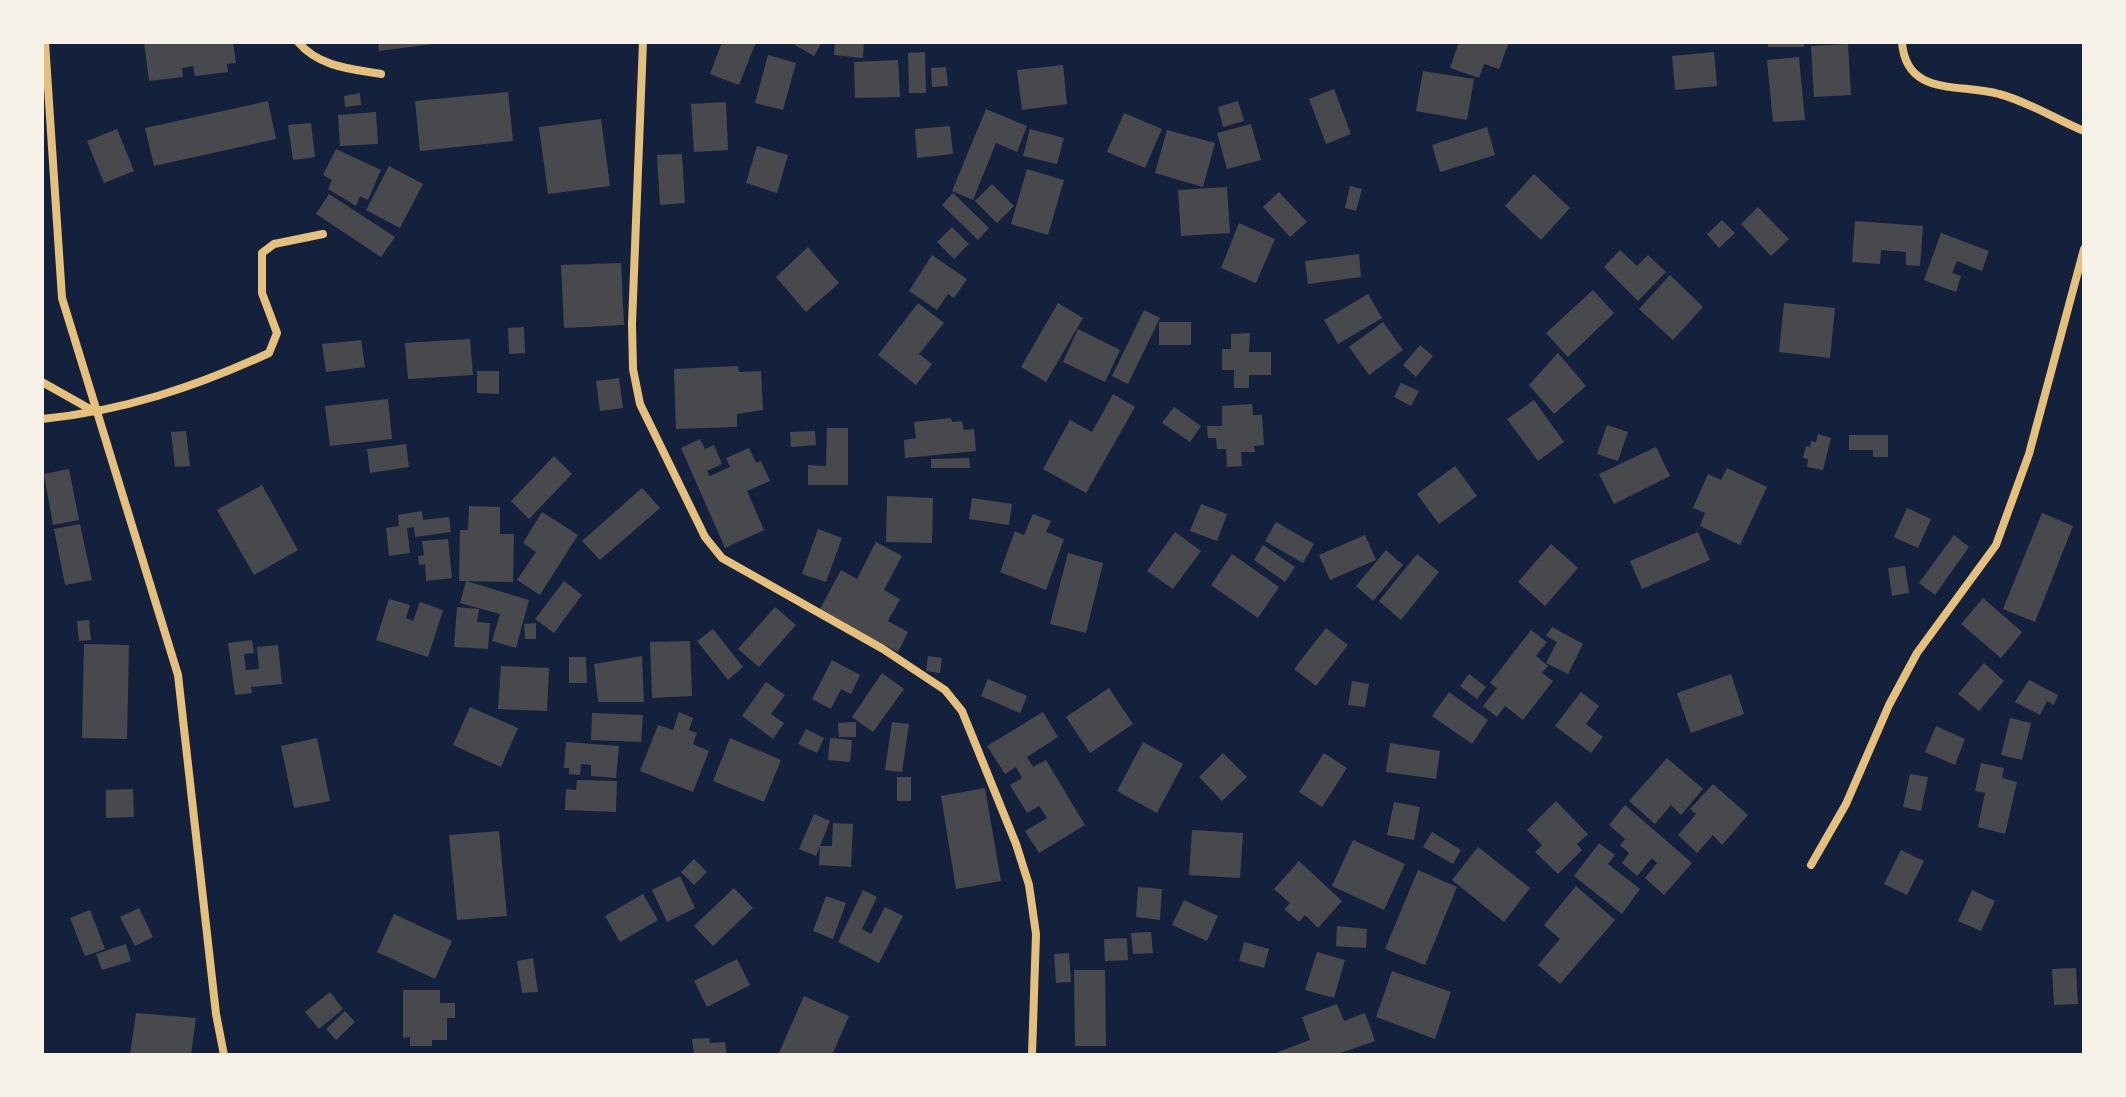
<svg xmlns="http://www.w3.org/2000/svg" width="2126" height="1097" viewBox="0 0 2126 1097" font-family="'Roboto Condensed',sans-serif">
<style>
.building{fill:#48494c}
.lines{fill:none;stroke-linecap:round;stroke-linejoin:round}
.minor{stroke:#e5c07b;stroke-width:8}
</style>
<rect width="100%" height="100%" fill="#14213d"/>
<path class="building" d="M 144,42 L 233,42 L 236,63 L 227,64 L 228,72 L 195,76 L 193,66 L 182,68 L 183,77 L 149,81 Z
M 378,42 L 433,42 L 433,44 L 379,51 Z
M 722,42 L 756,42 L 739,85 L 710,74 Z
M 790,42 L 822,42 L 814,56 Z
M 835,42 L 864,42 L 863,58 L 834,55 Z
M 1459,42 L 1509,42 L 1499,69 L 1484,64 L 1479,78 L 1450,68 Z
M 1768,42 L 1804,42 L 1804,47 L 1768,47 Z
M 1848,44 L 1851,95 L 1814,97 L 1811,46 Z
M 925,52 L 926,93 L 909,93 L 908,53 Z
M 1714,52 L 1717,86 L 1675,90 L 1672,56 Z
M 768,55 L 796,63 L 783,110 L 755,103 Z
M 1799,57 L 1805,120 L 1773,122 L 1767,60 Z
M 898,60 L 900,97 L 855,98 L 854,62 Z
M 1063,65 L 1067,104 L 1022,110 L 1017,70 Z
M 946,67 L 948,86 L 932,87 L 931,68 Z
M 1423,71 L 1474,79 L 1467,120 L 1416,111 Z
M 1334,89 L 1351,134 L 1326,144 L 1309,99 Z
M 508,92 L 513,141 L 420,151 L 415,101 Z
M 360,93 L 361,105 L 345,107 L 344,96 Z
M 268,101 L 276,139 L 154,166 L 145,128 Z
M 1238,101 L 1244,121 L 1223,127 L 1218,107 Z
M 726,102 L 728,150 L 694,152 L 691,104 Z
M 986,109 L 1027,126 L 1017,152 L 996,143 L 973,200 L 952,191 Z
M 376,112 L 378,144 L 340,146 L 338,115 Z
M 1124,113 L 1162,129 L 1145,168 L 1107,152 Z
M 601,119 L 610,186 L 548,194 L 539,127 Z
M 311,123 L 315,157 L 293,160 L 288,125 Z
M 1251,124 L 1261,160 L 1227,169 L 1217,133 Z
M 950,126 L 953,154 L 917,158 L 915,129 Z
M 1487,127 L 1495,155 L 1440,172 L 1432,145 Z
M 117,129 L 134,171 L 104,183 L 87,141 Z
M 1030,129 L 1064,138 L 1057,164 L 1023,156 Z
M 1167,130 L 1215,143 L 1203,187 L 1155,173 Z
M 757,146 L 788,155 L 777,193 L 746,183 Z
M 336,149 L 381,170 L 368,200 L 360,196 L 356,206 L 328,189 L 332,180 L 323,175 Z
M 682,154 L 685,203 L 660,205 L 657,155 Z
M 389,166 L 423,184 L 400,228 L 366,210 Z
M 1027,169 L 1064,180 L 1048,235 L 1011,224 Z
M 1534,174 L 1570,208 L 1541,240 L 1505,206 Z
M 992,184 L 1014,206 L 997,223 L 975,201 Z
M 1350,186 L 1362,189 L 1356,211 L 1345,208 Z
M 1227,187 L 1230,233 L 1181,236 L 1178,190 Z
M 1279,192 L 1307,222 L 1290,237 L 1263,207 Z
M 953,193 L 989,228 L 978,240 L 942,205 Z
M 329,194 L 395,237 L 381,257 L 316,214 Z
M 1758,207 L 1789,239 L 1771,256 L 1741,224 Z
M 1722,220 L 1735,233 L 1719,248 L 1707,234 Z
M 1855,221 L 1923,226 L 1920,266 L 1906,265 L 1906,252 L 1881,250 L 1880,264 L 1852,262 Z
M 1239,223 L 1275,239 L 1256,283 L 1221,268 Z
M 952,227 L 969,244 L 954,259 L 937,242 Z
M 1941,233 L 1989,251 L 1982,271 L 1957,261 L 1952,273 L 1961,276 L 1956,292 L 1924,280 Z
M 808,247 L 839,283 L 806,312 L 776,277 Z
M 1620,250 L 1637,266 L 1648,255 L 1666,272 L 1638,301 L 1604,267 Z
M 1359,254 L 1361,277 L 1308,284 L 1305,261 Z
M 932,255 L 967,279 L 954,298 L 948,294 L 937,310 L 909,291 Z
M 621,263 L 624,325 L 564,328 L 561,265 Z
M 1670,275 L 1703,307 L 1673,340 L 1639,309 Z
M 1593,290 L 1614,313 L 1568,357 L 1546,333 Z
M 1368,294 L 1382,318 L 1338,344 L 1324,320 Z
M 918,303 L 944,323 L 919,354 L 932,364 L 916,385 L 878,355 Z
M 1058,303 L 1083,318 L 1046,382 L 1021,367 Z
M 1784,303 L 1835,308 L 1830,358 L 1779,352 Z
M 1144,310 L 1160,318 L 1128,384 L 1112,376 Z
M 1159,322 L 1191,322 L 1191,345 L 1159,345 Z
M 1383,322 L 1403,350 L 1369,375 L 1349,347 Z
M 524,327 L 525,353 L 509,354 L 508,328 Z
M 1078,329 L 1120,350 L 1105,382 L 1063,362 Z
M 1250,333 L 1249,352 L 1271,352 L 1271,375 L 1249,375 L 1249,388 L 1234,388 L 1234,370 L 1222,370 L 1222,349 L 1231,349 L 1231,334 Z
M 470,339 L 473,375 L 408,379 L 405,343 Z
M 361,340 L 365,367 L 326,372 L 322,344 Z
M 1420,345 L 1433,356 L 1416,377 L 1403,365 Z
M 1558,353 L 1586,386 L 1554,414 L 1529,385 Z
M 738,366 L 739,372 L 761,371 L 763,410 L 737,414 L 737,427 L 676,429 L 674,369 Z
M 477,371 L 499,371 L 499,394 L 477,393 Z
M 619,378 L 623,408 L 600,411 L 596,381 Z
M 1401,383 L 1419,391 L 1411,406 L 1394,397 Z
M 1113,394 L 1135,407 L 1086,493 L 1043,469 L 1070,420 L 1092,432 Z
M 388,399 L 392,439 L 330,446 L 325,406 Z
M 1534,400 L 1564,442 L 1538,461 L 1507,419 Z
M 1252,404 L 1253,415 L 1262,415 L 1264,445 L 1254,446 L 1255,452 L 1241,452 L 1242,466 L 1227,467 L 1226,449 L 1217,449 L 1216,438 L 1208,438 L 1207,426 L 1222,426 L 1222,406 Z
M 1174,407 L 1201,426 L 1190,442 L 1162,423 Z
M 951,418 L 952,422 L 962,421 L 964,430 L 974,429 L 976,451 L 905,458 L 904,440 L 916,438 L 914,422 Z
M 1607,425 L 1628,432 L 1618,461 L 1597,454 Z
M 827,428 L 848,428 L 848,485 L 808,485 L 808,465 L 826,466 Z
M 186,431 L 190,466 L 175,467 L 171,432 Z
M 815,431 L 816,445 L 791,447 L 790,432 Z
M 1818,434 L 1831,438 L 1823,470 L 1807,467 L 1808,459 L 1803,458 L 1806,446 L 1810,447 L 1811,441 L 1816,442 Z
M 1849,435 L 1888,435 L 1888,457 L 1873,457 L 1873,450 L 1849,450 Z
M 700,439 L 705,449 L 714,445 L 722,464 L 707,471 L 710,476 L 730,467 L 726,458 L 749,448 L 756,463 L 761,461 L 770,481 L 747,491 L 764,530 L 725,548 L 681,448 Z
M 406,444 L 409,467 L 370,473 L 367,449 Z
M 1656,447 L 1670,476 L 1614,504 L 1599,474 Z
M 554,456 L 572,474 L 529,519 L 511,501 Z
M 969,458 L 970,468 L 931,468 L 931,459 Z
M 1455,466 L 1477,496 L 1439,524 L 1417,494 Z
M 1727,468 L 1767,487 L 1740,545 L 1700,526 L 1705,513 L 1693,508 L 1708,474 L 1721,480 Z
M 69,469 L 79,520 L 53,525 L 44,474 Z
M 262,485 L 298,550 L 254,575 L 217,510 Z
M 642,488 L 660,508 L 600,560 L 582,541 Z
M 887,496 L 933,498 L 932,543 L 886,542 Z
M 972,498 L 1012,504 L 1009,525 L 969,519 Z
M 1201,504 L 1227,514 L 1217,541 L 1190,531 Z
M 469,506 L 500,507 L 500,534 L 514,534 L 513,582 L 459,581 L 460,530 L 468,530 Z
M 1907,508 L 1931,519 L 1918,548 L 1894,537 Z
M 422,511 L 423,520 L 449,517 L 451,532 L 415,537 L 414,527 L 407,528 L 410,553 L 389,556 L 386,528 L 399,526 L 398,515 Z
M 542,512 L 578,535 L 540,595 L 517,580 L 536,552 L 523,543 Z
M 2042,513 L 2073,526 L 2035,622 L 2003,609 Z
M 1033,514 L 1051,521 L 1046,532 L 1064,539 L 1046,590 L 1000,572 L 1015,531 L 1024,535 Z
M 1276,522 L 1314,544 L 1303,563 L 1265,541 Z
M 80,524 L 92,580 L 65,585 L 54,529 Z
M 818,529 L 842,538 L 826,582 L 802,574 Z
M 1175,532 L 1201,551 L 1173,589 L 1147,571 Z
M 1698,532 L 1710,560 L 1642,589 L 1630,561 Z
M 1365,535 L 1376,560 L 1330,580 L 1319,555 Z
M 1954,535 L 1969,547 L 1935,595 L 1919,583 Z
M 448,539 L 452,578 L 426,581 L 425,564 L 419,565 L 418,556 L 424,555 L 422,541 Z
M 876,542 L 902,556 L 884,590 L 900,599 L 888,621 L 908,632 L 898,652 L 819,611 L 841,570 L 857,579 Z
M 1551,544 L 1578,568 L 1545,606 L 1518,582 Z
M 1263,545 L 1295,567 L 1285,582 L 1254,560 Z
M 1386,550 L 1403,565 L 1373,601 L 1356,586 Z
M 1068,553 L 1103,563 L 1086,633 L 1050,624 Z
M 1232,554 L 1279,587 L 1258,618 L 1211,585 Z
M 1417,554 L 1439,572 L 1401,620 L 1379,601 Z
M 1905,566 L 1909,593 L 1892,596 L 1888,568 Z
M 466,581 L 529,600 L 516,648 L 492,641 L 500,614 L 460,603 Z
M 564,581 L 582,595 L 554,633 L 535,619 Z
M 1983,598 L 2022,632 L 2001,658 L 1961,624 Z
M 389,599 L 410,605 L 406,618 L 413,621 L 420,602 L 443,610 L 428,657 L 376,640 Z
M 457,607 L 479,609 L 477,622 L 490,623 L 488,649 L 454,647 Z
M 775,607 L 796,625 L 759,667 L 738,649 Z
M 89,620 L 91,640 L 79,641 L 77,621 Z
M 536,623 L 536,639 L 525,639 L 524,624 Z
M 1552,627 L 1583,644 L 1568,674 L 1546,663 L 1557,642 L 1546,636 Z
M 1326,628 L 1348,645 L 1316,686 L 1294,669 Z
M 713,629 L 743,667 L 728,680 L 697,641 Z
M 1531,630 L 1547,642 L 1536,656 L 1548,666 L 1542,673 L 1553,681 L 1523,720 L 1505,706 L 1497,717 L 1483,706 L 1497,688 L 1490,683 Z
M 252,640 L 254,653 L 244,654 L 246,670 L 259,669 L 257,647 L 278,645 L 282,684 L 251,687 L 252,693 L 235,695 L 228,643 Z
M 690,641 L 692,696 L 652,698 L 650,642 Z
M 84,644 L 129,645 L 127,739 L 82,738 Z
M 642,656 L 644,702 L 598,702 L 594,664 Z
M 928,656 L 942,658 L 940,673 L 926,671 Z
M 569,657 L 586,657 L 587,683 L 569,683 Z
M 832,660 L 860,675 L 851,694 L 841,689 L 831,709 L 812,699 Z
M 1984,663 L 2004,681 L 1979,711 L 1958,694 Z
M 501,666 L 549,668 L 547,711 L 498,709 Z
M 882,673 L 904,689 L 873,732 L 852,717 Z
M 1469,674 L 1486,687 L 1477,699 L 1460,686 Z
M 1731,674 L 1744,714 L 1691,733 L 1677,693 Z
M 988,679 L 1027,696 L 1020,713 L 981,696 Z
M 2029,680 L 2058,695 L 2054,705 L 2047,701 L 2040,715 L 2015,702 Z
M 1352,681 L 1369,684 L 1365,707 L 1348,705 Z
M 766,682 L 785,695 L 771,714 L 784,723 L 773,739 L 742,716 Z
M 1109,688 L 1133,724 L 1090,753 L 1066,717 Z
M 1449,692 L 1488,720 L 1472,744 L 1432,716 Z
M 1581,692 L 1599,706 L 1586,724 L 1603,737 L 1591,753 L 1555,726 Z
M 470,707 L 518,728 L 501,767 L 453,745 Z
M 679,712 L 693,718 L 689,730 L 697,733 L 693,744 L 709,751 L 693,792 L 640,771 L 658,725 L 673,730 Z
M 1043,712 L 1058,737 L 1027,757 L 1033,767 L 1046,760 L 1085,825 L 1039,853 L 1025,831 L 1047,818 L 1039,806 L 1027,813 L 1010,785 L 1022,778 L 1016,767 L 1005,774 L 987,746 Z
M 592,713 L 643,715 L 641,742 L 591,740 Z
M 2010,718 L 2031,723 L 2022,760 L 2001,755 Z
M 856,722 L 856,737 L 839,737 L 838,723 Z
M 892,722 L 909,724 L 902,772 L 885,770 Z
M 1936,726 L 1965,739 L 1955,765 L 1925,752 Z
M 806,729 L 824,738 L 817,753 L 798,744 Z
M 317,738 L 330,801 L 294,808 L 281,746 Z
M 730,738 L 781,760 L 764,802 L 713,781 Z
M 830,738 L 852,740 L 850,762 L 828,760 Z
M 566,742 L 619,746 L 616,778 L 591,776 L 591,765 L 581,764 L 580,775 L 569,774 L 569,768 L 564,768 Z
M 1143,742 L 1183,764 L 1157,813 L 1117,791 Z
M 1390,743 L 1440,751 L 1436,779 L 1386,772 Z
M 1223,753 L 1247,777 L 1222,801 L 1199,777 Z
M 1324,753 L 1347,768 L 1322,807 L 1299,792 Z
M 1667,758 L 1703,789 L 1681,815 L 1671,805 L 1655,824 L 1629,801 Z
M 1981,763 L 2004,768 L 2002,778 L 2017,782 L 2005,834 L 1978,827 L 1985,793 L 1975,791 Z
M 1910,774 L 1928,777 L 1921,811 L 1903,807 Z
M 897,777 L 911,777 L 911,801 L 897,801 Z
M 577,780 L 617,781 L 616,812 L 565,810 L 566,789 L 576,790 Z
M 1713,784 L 1748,815 L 1722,845 L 1713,835 L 1697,853 L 1678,835 L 1696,814 L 1690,809 Z
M 985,788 L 1001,881 L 956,889 L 941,796 Z
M 133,789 L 134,817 L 106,818 L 106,790 Z
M 1556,801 L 1588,834 L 1577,844 L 1582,850 L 1558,874 L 1535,852 L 1542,845 L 1527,830 Z
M 1394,802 L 1420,807 L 1414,840 L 1387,835 Z
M 1625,805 L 1692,863 L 1664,895 L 1645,878 L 1657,863 L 1652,858 L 1637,876 L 1622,863 L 1629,853 L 1620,845 L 1625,839 L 1609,825 Z
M 814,814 L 830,821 L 816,856 L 799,849 Z
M 833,823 L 853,824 L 851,867 L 819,865 L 820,846 L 832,846 Z
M 1192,830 L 1243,833 L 1240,878 L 1189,875 Z
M 499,831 L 507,916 L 457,920 L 449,835 Z
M 1432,832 L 1461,850 L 1453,864 L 1423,847 Z
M 1353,840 L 1405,864 L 1384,910 L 1332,886 Z
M 1599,843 L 1615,855 L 1608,864 L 1640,889 L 1622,914 L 1574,876 Z
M 1478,847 L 1530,888 L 1504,922 L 1452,880 Z
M 1901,850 L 1924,861 L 1907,895 L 1884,884 Z
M 694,859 L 707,872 L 694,885 L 681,872 Z
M 1299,861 L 1342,901 L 1318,928 L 1305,915 L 1299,922 L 1284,909 L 1290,903 L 1274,889 Z
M 1418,870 L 1457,887 L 1425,965 L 1385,949 Z
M 680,876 L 695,908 L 667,922 L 652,890 Z
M 1576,886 L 1615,920 L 1560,984 L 1538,965 L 1560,939 L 1544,925 Z
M 1138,887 L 1162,889 L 1160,920 L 1136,917 Z
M 734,888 L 753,908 L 713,946 L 694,926 Z
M 863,890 L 877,897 L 862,929 L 871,934 L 885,907 L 903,916 L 879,963 L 838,942 Z
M 1972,890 L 1995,901 L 1981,931 L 1958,921 Z
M 643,894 L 658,920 L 620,942 L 605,916 Z
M 826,896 L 846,903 L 833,939 L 813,931 Z
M 1184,900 L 1218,916 L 1207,941 L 1172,925 Z
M 139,908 L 153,937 L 135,946 L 120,917 Z
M 90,910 L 105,949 L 85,956 L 70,918 Z
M 394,914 L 452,941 L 435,979 L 377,952 Z
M 1337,926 L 1367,929 L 1366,948 L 1336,946 Z
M 1151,932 L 1153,953 L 1133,954 L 1131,933 Z
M 1127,938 L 1128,960 L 1105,961 L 1104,939 Z
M 1244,942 L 1269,949 L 1264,968 L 1239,961 Z
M 126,944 L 131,961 L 102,970 L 96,954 Z
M 1317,952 L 1345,960 L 1334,998 L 1305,990 Z
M 1069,953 L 1071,982 L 1056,983 L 1054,954 Z
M 533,958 L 538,992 L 522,993 L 517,961 Z
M 737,959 L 750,985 L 707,1007 L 694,981 Z
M 2076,968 L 2078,1004 L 2054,1005 L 2052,969 Z
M 1074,970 L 1105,970 L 1106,1046 L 1075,1046 Z
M 1392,971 L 1451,992 L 1435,1039 L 1376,1017 Z
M 403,990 L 440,990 L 440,1003 L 455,1003 L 455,1018 L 447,1018 L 447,1040 L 432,1040 L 432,1046 L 410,1046 L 410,1037 L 403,1038 Z
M 330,992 L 343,1009 L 319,1029 L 305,1012 Z
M 804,996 L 849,1016 L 832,1055 L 778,1055 Z
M 1337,1004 L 1344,1021 L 1365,1013 L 1375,1041 L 1335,1055 L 1279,1055 L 1278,1052 L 1310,1040 L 1302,1017 Z
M 345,1011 L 355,1022 L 336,1040 L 326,1029 Z
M 136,1013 L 196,1018 L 191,1055 L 130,1055 Z
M 709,1038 L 710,1043 L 725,1042 L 727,1055 L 694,1055 L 692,1039 Z"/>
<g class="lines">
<path class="minor" d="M 45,42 L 62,298 L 178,675 L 216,1014 L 224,1055
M 298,42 C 319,67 351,69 381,74
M 643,42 L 632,324 L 633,369 L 640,404 L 705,537 L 722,558 L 883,649 L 945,690 L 962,711 L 1016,844 L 1029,885 L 1036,934 L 1032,1055
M 1902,42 C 1906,97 1959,83 1999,94 C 2027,101 2057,120 2084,131
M 42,382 L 97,413
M 42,419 C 123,411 195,387 269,353 L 277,333 L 262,293 L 262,253 L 274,244 L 323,234
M 1811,865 L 1846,804 L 1889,705 L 1917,653 L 1996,545 L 2029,454 L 2084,249"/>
</g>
<rect width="2126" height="1097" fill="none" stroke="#f6f1e7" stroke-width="88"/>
</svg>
